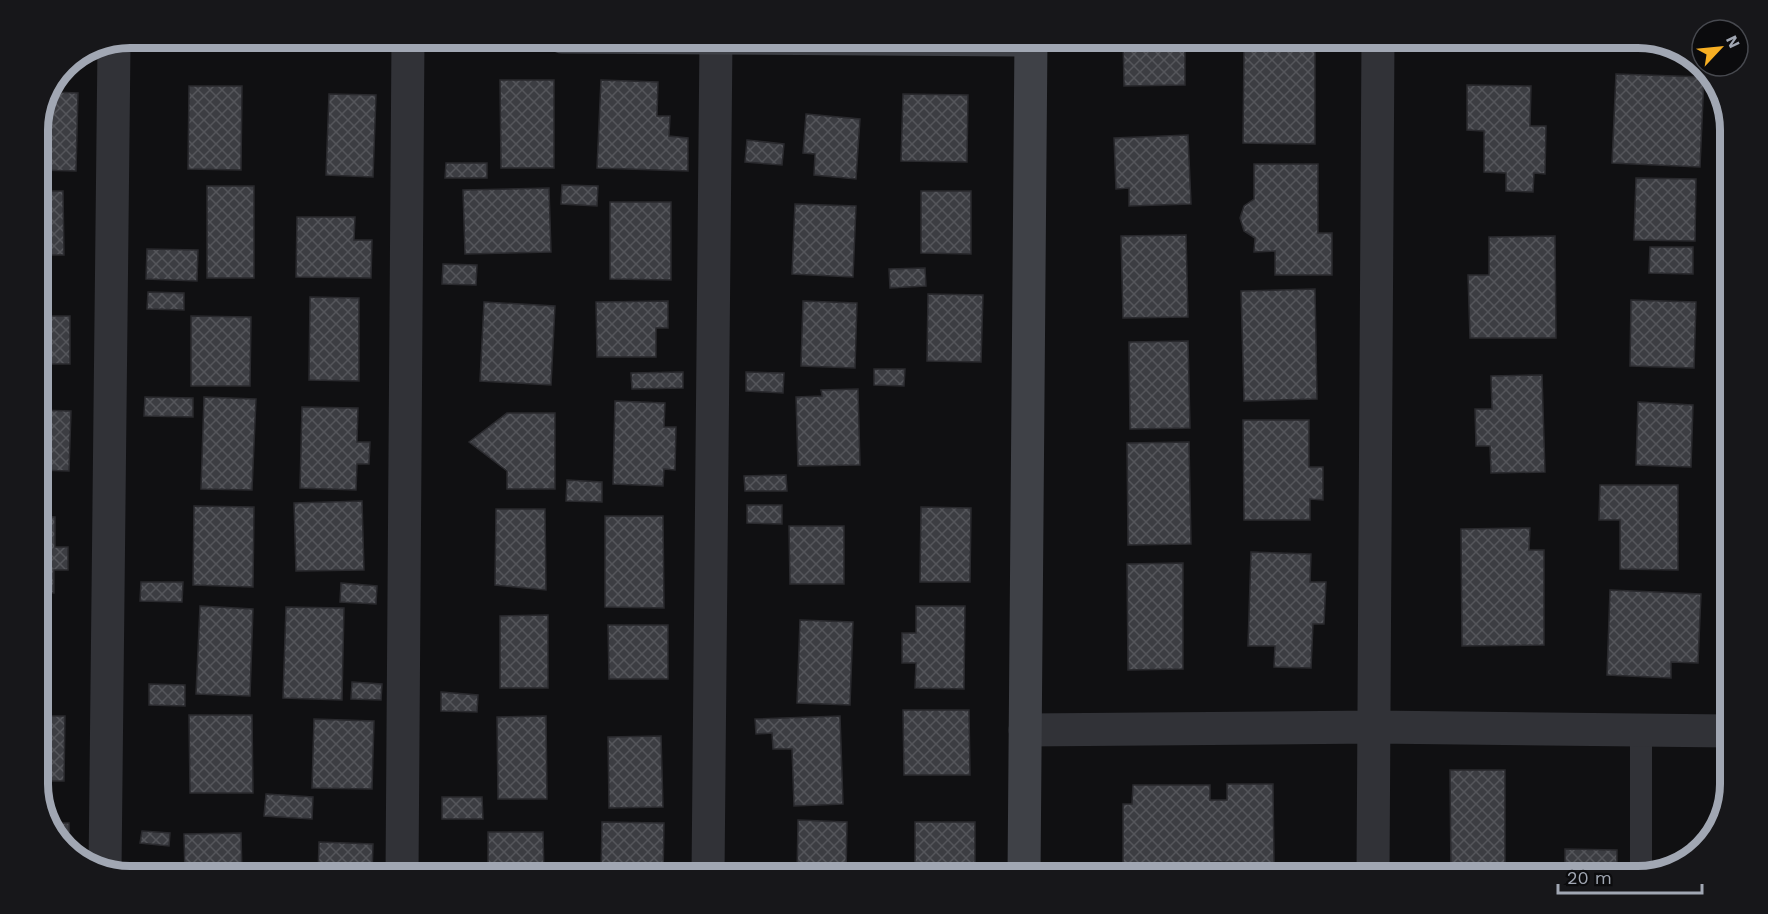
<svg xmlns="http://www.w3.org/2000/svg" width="1768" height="914" viewBox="0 0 1768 914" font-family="'Work Sans',sans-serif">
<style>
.building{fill:url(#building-cross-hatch);stroke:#2a2a2e;stroke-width:1.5}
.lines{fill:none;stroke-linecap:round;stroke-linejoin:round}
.lane{stroke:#313237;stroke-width:22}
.street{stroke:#313237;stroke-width:33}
.secondary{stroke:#3f4147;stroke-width:33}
.rim{fill:none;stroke:#a1a7b3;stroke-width:8}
</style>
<defs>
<pattern id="building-cross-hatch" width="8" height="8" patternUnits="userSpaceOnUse" patternTransform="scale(1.5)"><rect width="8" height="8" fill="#3c3d42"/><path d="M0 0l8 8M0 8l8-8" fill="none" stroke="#55565b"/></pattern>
</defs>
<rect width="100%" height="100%" fill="#101012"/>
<path class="building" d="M 1123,37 L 1185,37 L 1185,85 L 1124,86 Z
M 1639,38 L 1674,46 L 1639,46 Z
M 1244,47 L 1315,47 L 1315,144 L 1243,143 Z
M 1616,74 L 1704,77 L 1700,167 L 1612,163 Z
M 500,80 L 554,80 L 554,168 L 501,168 Z
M 601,80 L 658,82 L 657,116 L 670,116 L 669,136 L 688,138 L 688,171 L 597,168 Z
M 1467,85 L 1531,86 L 1530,126 L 1546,126 L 1545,174 L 1534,173 L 1533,192 L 1506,191 L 1506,173 L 1484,172 L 1484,131 L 1467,130 Z
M 189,86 L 242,86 L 241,170 L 188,169 Z
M 52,92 L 78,93 L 76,171 L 38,170 L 38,124 Z
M 329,94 L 376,95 L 373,177 L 326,175 Z
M 903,94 L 968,95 L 967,162 L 901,161 Z
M 806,114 L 860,119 L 856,179 L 814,175 L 815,154 L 803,153 Z
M 1188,135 L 1191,204 L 1129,206 L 1129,188 L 1116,189 L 1114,138 Z
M 747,140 L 784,144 L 782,165 L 745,162 Z
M 446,163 L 487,163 L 487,178 L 445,178 Z
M 1254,164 L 1318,164 L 1318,233 L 1332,233 L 1332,275 L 1275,275 L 1275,251 L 1254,252 L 1255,238 L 1244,231 L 1240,218 L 1244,206 L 1254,199 Z
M 1636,178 L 1696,179 L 1695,241 L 1634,240 Z
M 562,185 L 598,186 L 597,206 L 561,204 Z
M 207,186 L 254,186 L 254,278 L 207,278 Z
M 549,188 L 551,252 L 465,254 L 463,190 Z
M 38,191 L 63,191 L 64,255 L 38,255 Z
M 921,191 L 971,191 L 971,254 L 921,253 Z
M 610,202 L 671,202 L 671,280 L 610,279 Z
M 795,204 L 856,206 L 853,277 L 792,274 Z
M 297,217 L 355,217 L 354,240 L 372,240 L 371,278 L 296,277 Z
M 1186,235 L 1188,317 L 1123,318 L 1121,236 Z
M 1555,236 L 1556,338 L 1470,338 L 1468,275 L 1489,275 L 1489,237 Z
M 1650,247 L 1693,247 L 1693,274 L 1649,273 Z
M 147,249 L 198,250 L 197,281 L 146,279 Z
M 443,264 L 477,265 L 476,285 L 442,284 Z
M 925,268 L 926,286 L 890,288 L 889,269 Z
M 1315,289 L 1317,399 L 1244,401 L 1241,291 Z
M 38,291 L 42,291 L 42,316 L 70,316 L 70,364 L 38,364 Z
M 148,292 L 184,293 L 184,310 L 147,309 Z
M 928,294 L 983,295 L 981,362 L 927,361 Z
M 310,297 L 359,298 L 359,381 L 309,380 Z
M 1631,300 L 1696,302 L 1694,368 L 1630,366 Z
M 668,301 L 668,328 L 656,328 L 656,357 L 597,357 L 596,302 Z
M 803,301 L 857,303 L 855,368 L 801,366 Z
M 484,302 L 555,306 L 551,385 L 480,381 Z
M 191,316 L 251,317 L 250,386 L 191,386 Z
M 1188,341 L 1190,428 L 1130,429 L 1129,342 Z
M 874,369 L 905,369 L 904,386 L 874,385 Z
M 683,372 L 683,388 L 632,389 L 631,373 Z
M 746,372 L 784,373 L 783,393 L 746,391 Z
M 1542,375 L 1545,472 L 1491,473 L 1490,446 L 1476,446 L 1475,409 L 1492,409 L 1491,376 Z
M 858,389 L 860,465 L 798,466 L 796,397 L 822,396 L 821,390 Z
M 145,397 L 193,398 L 193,417 L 144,416 Z
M 204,397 L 256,399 L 252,490 L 201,489 Z
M 615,401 L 665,403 L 664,427 L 676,427 L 675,470 L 664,469 L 663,486 L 613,484 Z
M 1638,402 L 1693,405 L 1691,467 L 1636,465 Z
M 302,407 L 358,408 L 357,442 L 370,442 L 369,464 L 357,464 L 356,490 L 300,488 Z
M 38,410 L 71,411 L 69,471 L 38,470 Z
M 507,413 L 555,413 L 555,489 L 507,489 L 507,471 L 469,442 Z
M 1243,420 L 1309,420 L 1309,467 L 1323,467 L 1323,500 L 1310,499 L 1310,520 L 1244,520 Z
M 1189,442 L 1191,544 L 1128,545 L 1127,443 Z
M 786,475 L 787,491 L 745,491 L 744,476 Z
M 567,480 L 602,482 L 602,502 L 566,501 Z
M 1600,485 L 1678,485 L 1678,570 L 1620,569 L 1620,520 L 1599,520 Z
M 362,501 L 364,570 L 296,571 L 294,503 Z
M 747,505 L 782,505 L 782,524 L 747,523 Z
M 194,506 L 254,507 L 253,587 L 193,585 Z
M 921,507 L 971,508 L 970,582 L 920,582 Z
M 496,509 L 545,509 L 546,590 L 495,585 Z
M 38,516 L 55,517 L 55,547 L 68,547 L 68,570 L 54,570 L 54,593 L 38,592 Z
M 605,516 L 663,516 L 664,608 L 605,607 Z
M 789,526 L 844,526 L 844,584 L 790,584 Z
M 1530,528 L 1529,550 L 1544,550 L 1544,645 L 1462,646 L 1461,529 Z
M 1251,552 L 1311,554 L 1310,582 L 1326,582 L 1324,624 L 1313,624 L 1311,668 L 1274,667 L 1275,646 L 1248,646 Z
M 1183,563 L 1183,669 L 1128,670 L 1127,564 Z
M 141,582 L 183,582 L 182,602 L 140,601 Z
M 341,583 L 377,586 L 376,604 L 340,602 Z
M 1610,590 L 1701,594 L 1698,663 L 1671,662 L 1671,678 L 1607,675 Z
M 200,606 L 253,609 L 250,696 L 196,694 Z
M 916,606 L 965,606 L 964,689 L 915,688 L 916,663 L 902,663 L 902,633 L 916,633 Z
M 286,607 L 344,608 L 342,700 L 283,698 Z
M 548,615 L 548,688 L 500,688 L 500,616 Z
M 800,620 L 853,622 L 850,705 L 797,703 Z
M 608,625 L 668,625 L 668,679 L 609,679 Z
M 352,682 L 382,684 L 381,700 L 351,699 Z
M 149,684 L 185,685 L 185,706 L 149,705 Z
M 441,692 L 478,695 L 477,712 L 441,711 Z
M 903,710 L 969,710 L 970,775 L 904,775 Z
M 189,715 L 252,715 L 253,793 L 190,793 Z
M 38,716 L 65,716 L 64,781 L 38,781 Z
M 546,716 L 547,799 L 498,799 L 497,717 Z
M 840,716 L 843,804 L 794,806 L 792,749 L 773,749 L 772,733 L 756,734 L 755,719 Z
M 314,719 L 374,721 L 372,789 L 312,788 Z
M 661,736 L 663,807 L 609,808 L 608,737 Z
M 1450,770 L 1505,770 L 1505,876 L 1451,876 Z
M 1227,784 L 1273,784 L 1274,863 L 1211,862 L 1211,876 L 1123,876 L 1123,804 L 1132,804 L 1133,785 L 1210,785 L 1210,800 L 1227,800 Z
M 39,794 L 50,794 L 49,813 L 45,813 Z
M 266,794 L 313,797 L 312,819 L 264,816 Z
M 442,797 L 482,797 L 483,819 L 442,819 Z
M 798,820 L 847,822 L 846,876 L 797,876 Z
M 602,822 L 664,823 L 663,876 L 601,876 Z
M 915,822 L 975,822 L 975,876 L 915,876 Z
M 49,823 L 69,823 L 70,850 L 53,836 Z
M 142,831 L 170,833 L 169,846 L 140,843 Z
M 488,832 L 543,832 L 544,876 L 488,876 Z
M 241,833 L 242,876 L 185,876 L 184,834 Z
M 319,842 L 373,844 L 372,876 L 318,876 Z
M 1565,849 L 1617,850 L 1617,876 L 1565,876 Z"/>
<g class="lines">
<path class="lane" d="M 1641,730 L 1641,876"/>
<path class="street" d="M 1025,730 L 1374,727 L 1730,731
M 105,871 L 114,44
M 402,876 L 408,37
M 708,876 L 716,38
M 1373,876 L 1378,37"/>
<path class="secondary" d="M 562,37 L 1031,40
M 1024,876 L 1031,37"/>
</g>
<path d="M0 0H1768V914H0ZM130 48H1638A82 82 0 0 1 1720 130V784A82 82 0 0 1 1638 866H130A82 82 0 0 1 48 784V130A82 82 0 0 1 130 48Z" fill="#17171a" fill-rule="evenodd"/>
<path class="rim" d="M130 48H1638A82 82 0 0 1 1720 130V784A82 82 0 0 1 1638 866H130A82 82 0 0 1 48 784V130A82 82 0 0 1 130 48Z"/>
<g transform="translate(1720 48) rotate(64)"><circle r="28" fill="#0b0b0d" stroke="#47494f" stroke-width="1.5"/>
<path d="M0-4.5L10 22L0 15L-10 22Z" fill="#f7af23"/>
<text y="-9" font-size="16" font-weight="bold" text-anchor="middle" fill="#a1a7b3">N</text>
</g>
<path d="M1558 884v9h144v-9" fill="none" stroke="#a1a7b3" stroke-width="3"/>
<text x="1567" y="884" font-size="18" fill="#a1a7b3" stroke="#0b0b0d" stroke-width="4.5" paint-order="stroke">20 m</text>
</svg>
